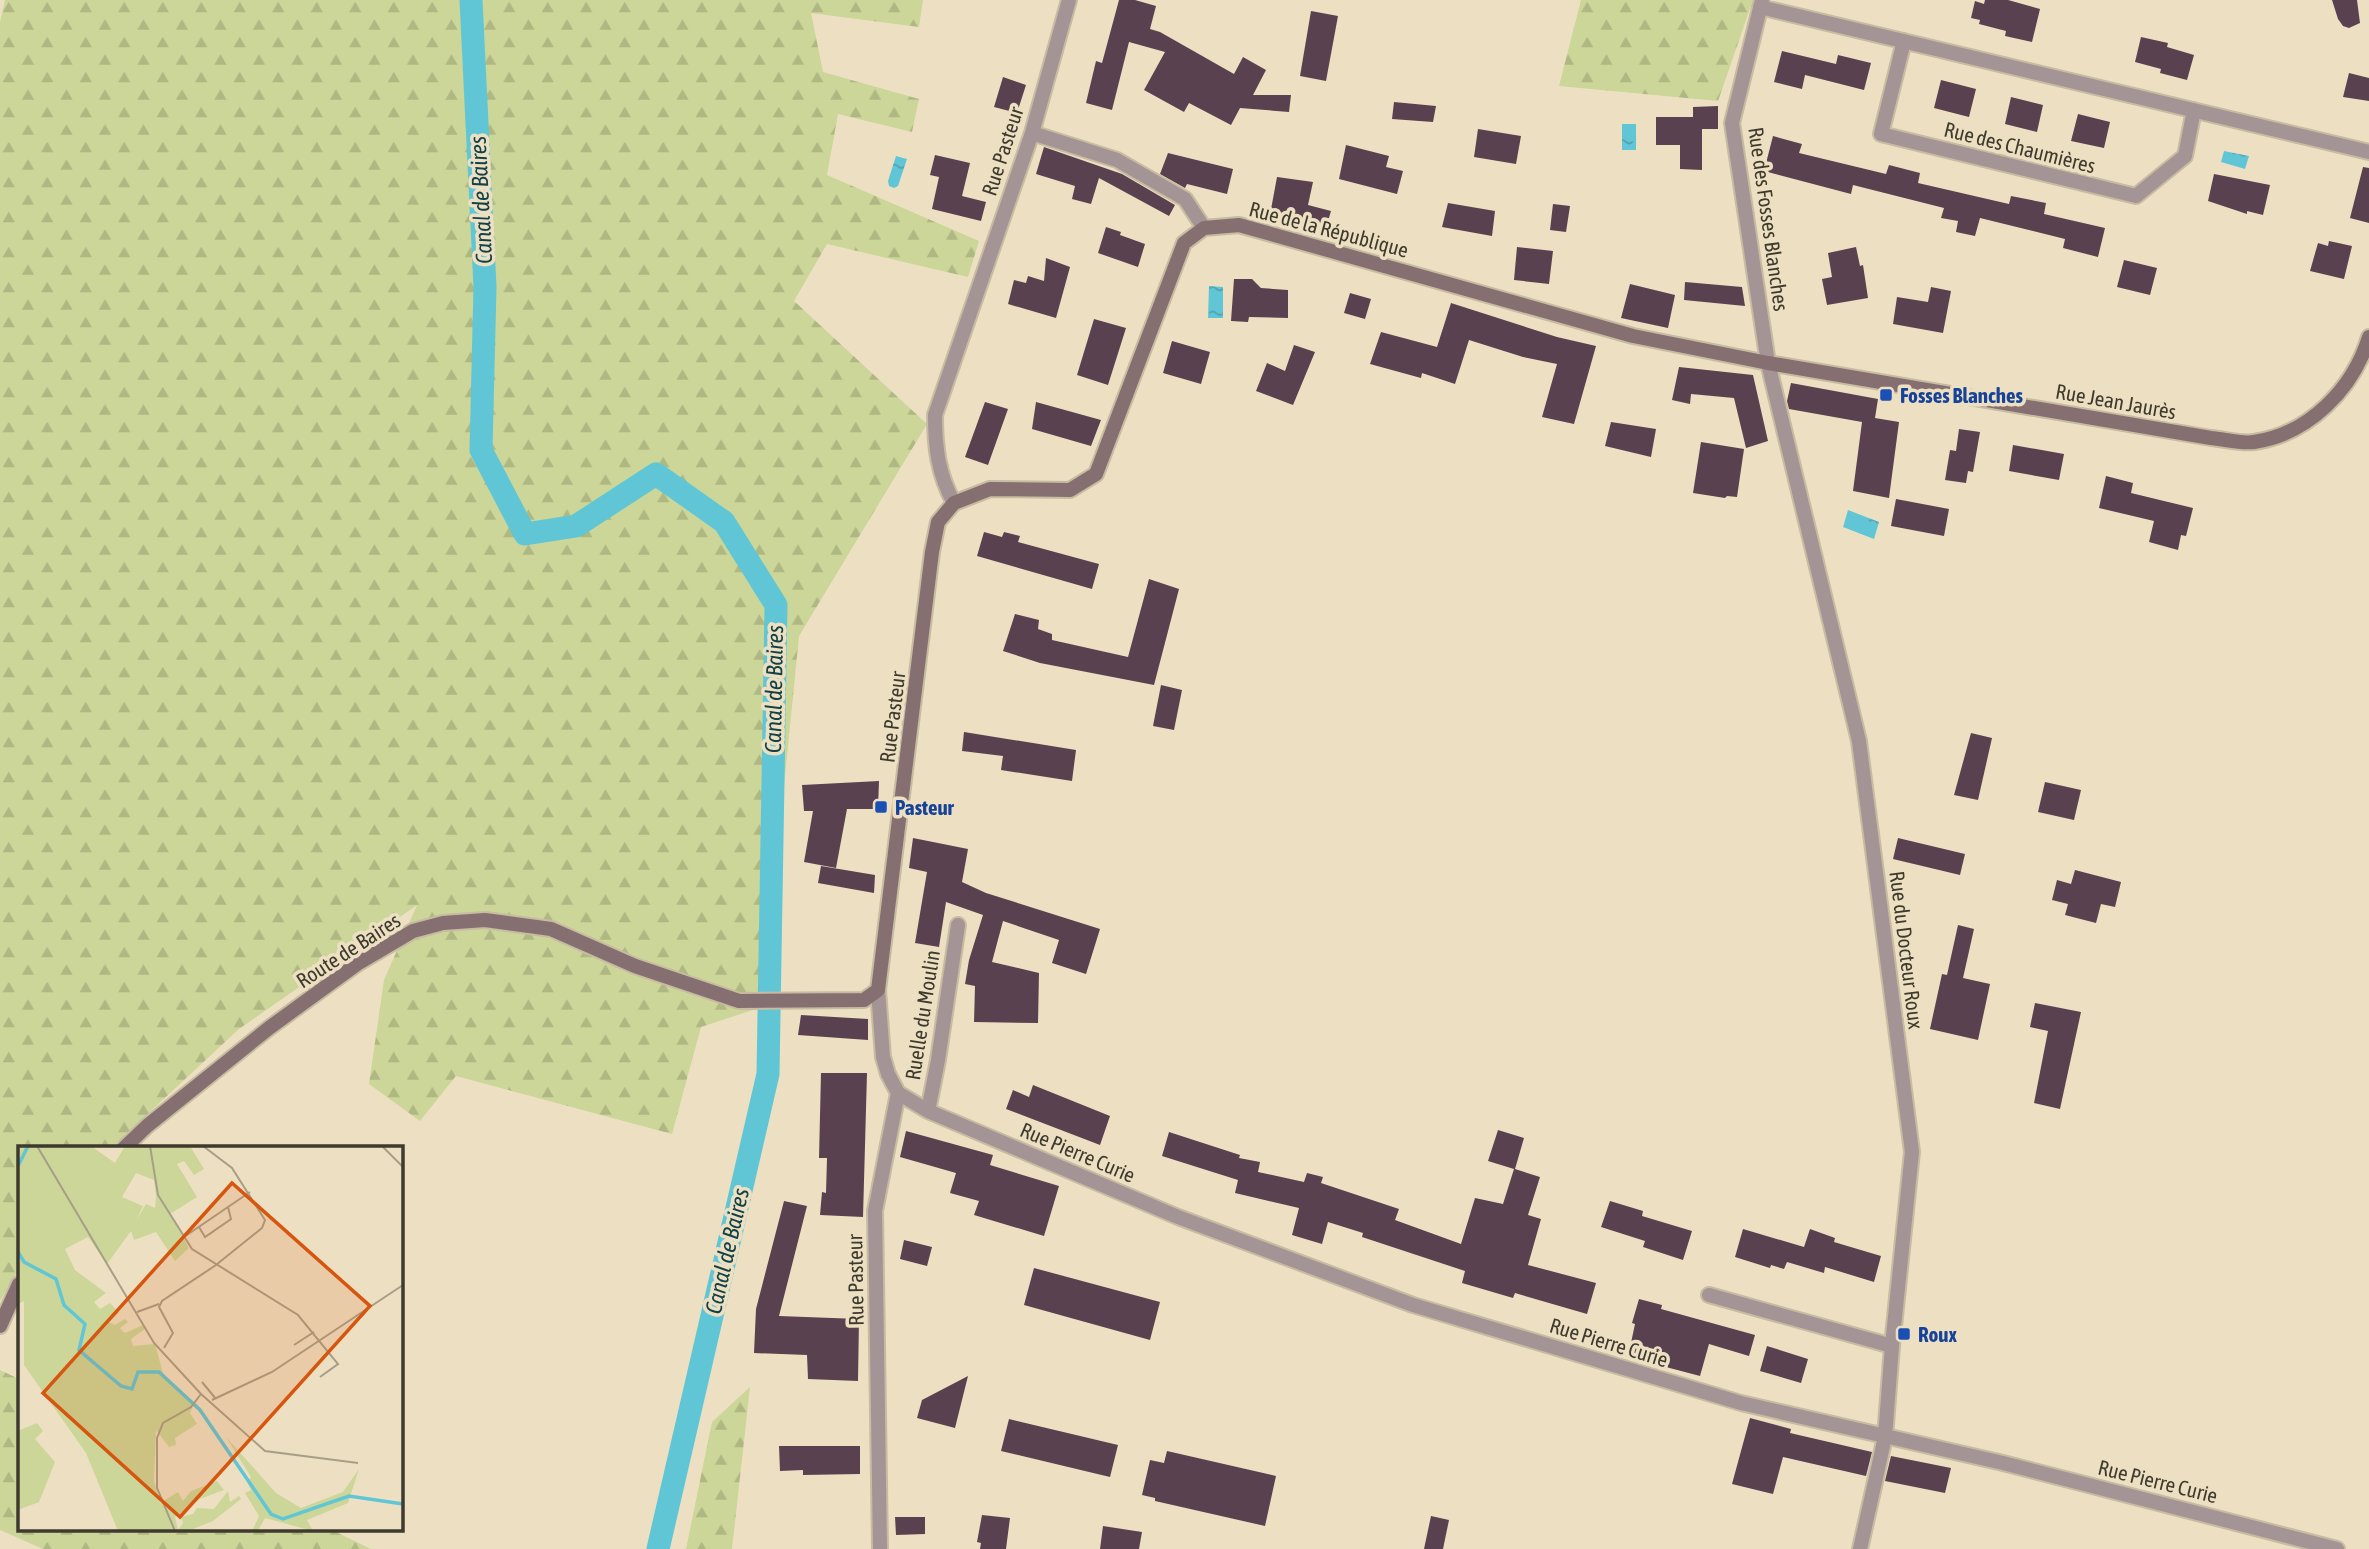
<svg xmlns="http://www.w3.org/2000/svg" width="2369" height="1549" viewBox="0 0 2369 1549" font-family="'Asap Condensed',sans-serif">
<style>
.forest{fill:url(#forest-firs)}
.water{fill:url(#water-ripples)}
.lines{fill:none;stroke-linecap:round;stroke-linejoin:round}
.canal{stroke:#60c6d6;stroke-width:23}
.building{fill:#5a4150}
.street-casing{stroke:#c7bba1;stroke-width:18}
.secondary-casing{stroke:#c7bba1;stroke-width:18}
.street{stroke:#a49495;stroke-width:14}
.secondary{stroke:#866f70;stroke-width:14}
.transit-dot{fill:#1a4fb4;stroke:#ede0c2;stroke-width:2.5}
.labels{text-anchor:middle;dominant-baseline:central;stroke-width:7;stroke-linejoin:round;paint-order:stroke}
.street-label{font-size:21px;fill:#3f3a2e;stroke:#ede0c2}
.transit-label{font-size:21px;font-weight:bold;fill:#164399;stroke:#ede0c2;text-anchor:start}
.water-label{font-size:23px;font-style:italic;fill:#124148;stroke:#ede0c2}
.inset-river{fill:none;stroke:#60c6d6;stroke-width:3.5}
.inset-road{fill:none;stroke:#a79e87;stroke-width:2}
.view{fill:#d7560f;fill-opacity:0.15;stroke:#d7560f;stroke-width:3.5}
.inset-edge{fill:none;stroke:#3f3a2e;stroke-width:3.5}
</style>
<defs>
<pattern id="forest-firs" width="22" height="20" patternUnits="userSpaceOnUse" patternTransform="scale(1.75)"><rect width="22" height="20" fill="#cbd698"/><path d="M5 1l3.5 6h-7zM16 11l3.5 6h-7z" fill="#afb883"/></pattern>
<pattern id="water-ripples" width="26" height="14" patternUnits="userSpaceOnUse" patternTransform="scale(1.75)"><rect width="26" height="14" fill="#60c6d6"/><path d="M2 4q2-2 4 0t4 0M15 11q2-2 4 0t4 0" fill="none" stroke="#51a2ae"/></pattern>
</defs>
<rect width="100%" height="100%" fill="#ede0c2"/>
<path class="forest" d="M 5,0 L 923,0 L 919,27 L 811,13 L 823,72 L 919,99 L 912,132 L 838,114 L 827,175 L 979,241 L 968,277 L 827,244 L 794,301 L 927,424 L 799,636 L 762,1007 L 701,1027 L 672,1134 L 456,1076 L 420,1121 L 369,1084 L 384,980 L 417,905 L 239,1029 L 111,1148 L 19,1148 L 19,1269 L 0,1301 L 0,22 Z
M 1581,0 L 1753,0 L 1718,101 L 1559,86 Z
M 0,1370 L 19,1379 L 19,1530 L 332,1530 L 371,1549 L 43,1549 L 0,1530 Z
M 750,1387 L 732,1549 L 686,1549 L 712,1422 Z"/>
<path class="water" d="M 1622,124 L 1636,124 L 1636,150 L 1622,150 Z
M 2224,151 L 2249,156 L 2245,169 L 2221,162 Z
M 896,156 L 907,159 L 898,186 L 894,188 L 889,186 L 888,181 Z
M 1209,286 L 1223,287 L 1223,318 L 1208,318 Z
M 1848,510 L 1879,522 L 1874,539 L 1843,527 Z"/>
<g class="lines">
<path class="canal" d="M 471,0 L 485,287 L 481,450 L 525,534 L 576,526 L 656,474 L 724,522 L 776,605 L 768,1074 L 658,1549"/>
</g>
<path class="building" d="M 1119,0 L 1135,0 L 1156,6 L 1150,29 L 1160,32 L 1234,74 L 1243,57 L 1266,70 L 1253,95 L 1291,95 L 1289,112 L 1240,108 L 1231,125 L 1189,103 L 1184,112 L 1144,90 L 1165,52 L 1129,42 L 1112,110 L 1086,103 L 1096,61 L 1102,63 Z
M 1985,0 L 2008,0 L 2040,9 L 2032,42 L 2005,36 L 2006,31 L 1979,24 L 1980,20 L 1971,18 L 1975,1 L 1984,4 Z
M 2332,0 L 2357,0 L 2360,23 L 2349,28 L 2343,26 L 2338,19 Z
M 1311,11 L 1338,16 L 1326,81 L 1300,76 Z
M 2141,37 L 2168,43 L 2167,47 L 2194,55 L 2187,80 L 2160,73 L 2161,69 L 2135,62 Z
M 1782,51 L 1836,64 L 1838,55 L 1871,63 L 1864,90 L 1805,75 L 1802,89 L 1774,82 Z
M 2349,73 L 2369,78 L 2369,101 L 2343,97 Z
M 1003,77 L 1026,85 L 1017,113 L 994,107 Z
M 1941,80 L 1976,89 L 1969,117 L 1934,108 Z
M 2011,97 L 2043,105 L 2037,132 L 2005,124 Z
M 1394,102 L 1436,106 L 1433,122 L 1392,119 Z
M 1718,106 L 1718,129 L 1702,129 L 1702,170 L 1680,169 L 1680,145 L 1656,145 L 1656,117 L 1693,117 L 1693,107 Z
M 2078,114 L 2110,122 L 2104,148 L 2071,141 Z
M 1478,129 L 1521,136 L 1516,164 L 1474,157 Z
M 1773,136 L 1802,144 L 1799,153 L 1886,174 L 1889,165 L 1920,173 L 1918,183 L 2009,204 L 2011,196 L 2046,203 L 2044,214 L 2105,228 L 2098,257 L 2063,248 L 2065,239 L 1980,218 L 1975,236 L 1956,232 L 1958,221 L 1941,218 L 1944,208 L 1853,185 L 1851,194 L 1764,171 Z
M 1346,145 L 1389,156 L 1386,167 L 1403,171 L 1397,194 L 1339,179 Z
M 1044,147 L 1122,174 L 1175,205 L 1169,216 L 1099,178 L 1091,204 L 1072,199 L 1075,186 L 1036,174 Z
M 1168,153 L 1233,169 L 1227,194 L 1187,184 L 1185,188 L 1160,174 Z
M 935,155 L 970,163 L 962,196 L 986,202 L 981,221 L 932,209 L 939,177 L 930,175 Z
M 2363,167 L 2369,168 L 2369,223 L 2350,218 Z
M 2214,174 L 2270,185 L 2263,215 L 2247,211 L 2247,214 L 2208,201 Z
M 1277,177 L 1313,182 L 1308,205 L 1331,211 L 1324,235 L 1269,220 Z
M 1448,203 L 1495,211 L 1492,236 L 1442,227 Z
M 1553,204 L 1570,206 L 1566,232 L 1550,230 Z
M 1106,227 L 1121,232 L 1120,235 L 1145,244 L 1138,267 L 1098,253 Z
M 2329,241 L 2352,246 L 2344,279 L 2310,271 L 2318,243 L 2328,246 Z
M 1517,247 L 1553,251 L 1549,284 L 1514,280 Z
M 1856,247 L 1860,266 L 1863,265 L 1868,298 L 1827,305 L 1822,279 L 1832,277 L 1828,253 Z
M 1046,258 L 1070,267 L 1056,318 L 1008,304 L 1014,280 L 1026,283 L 1028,276 L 1044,281 Z
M 2124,260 L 2157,268 L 2150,295 L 2117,287 Z
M 1234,279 L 1252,279 L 1261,288 L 1288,290 L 1288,318 L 1249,317 L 1248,322 L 1231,321 Z
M 1685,282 L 1742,287 L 1745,306 L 1684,300 Z
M 1630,284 L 1675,295 L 1668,328 L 1621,318 Z
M 1931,287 L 1951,291 L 1943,333 L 1893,324 L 1897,297 L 1928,302 Z
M 1350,293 L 1371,299 L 1365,319 L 1344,313 Z
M 1451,303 L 1557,337 L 1596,346 L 1574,424 L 1542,417 L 1557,364 L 1523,357 L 1469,340 L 1455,384 L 1422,373 L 1421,378 L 1370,364 L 1381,332 L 1437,347 Z
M 1094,319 L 1126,328 L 1108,385 L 1077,375 Z
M 1172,341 L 1210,352 L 1201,384 L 1163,373 Z
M 1294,345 L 1315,352 L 1293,405 L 1256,391 L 1267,363 L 1285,371 Z
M 1679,367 L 1753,375 L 1768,441 L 1746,448 L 1734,398 L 1691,394 L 1690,404 L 1672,400 Z
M 1791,383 L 1878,399 L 1875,418 L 1899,422 L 1889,498 L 1853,491 L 1862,422 L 1789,409 L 1787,401 Z
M 985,402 L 1008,409 L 988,465 L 965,457 Z
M 1036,402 L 1101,420 L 1091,446 L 1032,429 Z
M 1611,422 L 1656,429 L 1651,457 L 1605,446 Z
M 1959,429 L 1980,432 L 1973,472 L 1968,471 L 1966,483 L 1945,480 L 1950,450 L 1956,451 Z
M 1701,442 L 1744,449 L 1737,497 L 1727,496 L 1725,498 L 1693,493 Z
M 2013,445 L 2064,454 L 2059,480 L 2009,471 Z
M 2106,476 L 2133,483 L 2131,493 L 2193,508 L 2186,536 L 2181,535 L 2178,550 L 2149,542 L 2154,521 L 2099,508 Z
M 1896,499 L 1949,509 L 1944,536 L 1891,526 Z
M 984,532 L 1002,537 L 1004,532 L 1020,536 L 1018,542 L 1099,564 L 1092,589 L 977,556 Z
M 1149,579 L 1179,589 L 1154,685 L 1040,663 L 1003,651 L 1015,614 L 1039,620 L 1038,629 L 1052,634 L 1052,640 L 1128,657 Z
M 1161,685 L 1182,690 L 1174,730 L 1153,726 Z
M 964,732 L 1076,750 L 1072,781 L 1001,770 L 1003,756 L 962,751 Z
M 1971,733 L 1992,738 L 1978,800 L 1954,795 Z
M 879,781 L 878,809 L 847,809 L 836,868 L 804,862 L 813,811 L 804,811 L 802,785 Z
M 2045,782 L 2081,790 L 2074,820 L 2038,812 Z
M 913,838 L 968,849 L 962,882 L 986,893 L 1100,929 L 1086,974 L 1052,963 L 1059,940 L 1003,921 L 992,962 L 1039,973 L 1038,1023 L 974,1022 L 975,986 L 965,984 L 969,960 L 983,915 L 946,902 L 939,947 L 915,943 L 927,872 L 909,868 Z
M 1898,838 L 1965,854 L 1960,875 L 1893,859 Z
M 821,866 L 875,875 L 874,893 L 818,883 Z
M 2075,870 L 2121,882 L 2115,907 L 2101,904 L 2096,923 L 2065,915 L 2068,904 L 2052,900 L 2057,880 L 2071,884 Z
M 1958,925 L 1974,929 L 1963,978 L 1990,984 L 1978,1040 L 1930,1029 L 1942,974 L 1947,975 Z
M 2035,1003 L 2081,1012 L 2060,1109 L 2034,1103 L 2048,1031 L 2030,1027 Z
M 801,1015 L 868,1019 L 868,1040 L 798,1035 Z
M 821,1073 L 867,1073 L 863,1217 L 820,1215 L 822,1192 L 826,1193 L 827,1158 L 819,1158 Z
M 1033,1085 L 1110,1116 L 1100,1145 L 1006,1109 L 1013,1090 L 1029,1097 Z
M 1498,1130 L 1524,1138 L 1515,1169 L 1540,1177 L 1528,1215 L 1541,1219 L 1528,1265 L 1596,1283 L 1587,1314 L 1515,1293 L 1513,1298 L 1462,1283 L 1465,1271 L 1362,1237 L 1363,1233 L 1328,1222 L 1322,1244 L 1292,1235 L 1299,1208 L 1235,1193 L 1238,1180 L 1162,1156 L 1169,1132 L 1240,1155 L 1239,1158 L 1260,1162 L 1258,1172 L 1304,1182 L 1307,1173 L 1323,1177 L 1321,1183 L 1399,1209 L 1395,1220 L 1461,1244 L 1475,1198 L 1503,1204 L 1514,1169 L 1488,1161 Z
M 906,1131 L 993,1155 L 990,1165 L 1059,1186 L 1044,1236 L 974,1215 L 979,1201 L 950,1193 L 956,1173 L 900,1157 Z
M 784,1201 L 807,1206 L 779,1316 L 859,1319 L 858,1381 L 808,1379 L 807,1355 L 754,1353 L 756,1309 Z
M 1610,1201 L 1643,1211 L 1642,1216 L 1692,1231 L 1683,1260 L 1643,1247 L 1645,1241 L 1601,1227 Z
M 1743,1229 L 1804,1247 L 1810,1229 L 1835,1238 L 1834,1242 L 1881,1256 L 1874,1282 L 1825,1267 L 1824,1273 L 1787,1262 L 1784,1269 L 1771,1265 L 1770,1268 L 1735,1257 Z
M 904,1240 L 932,1247 L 927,1266 L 900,1259 Z
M 1034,1268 L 1160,1302 L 1150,1340 L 1024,1305 Z
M 1639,1299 L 1662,1305 L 1661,1309 L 1755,1335 L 1749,1356 L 1709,1344 L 1700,1376 L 1628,1357 L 1635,1324 L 1632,1323 Z
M 1767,1346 L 1808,1359 L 1801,1383 L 1760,1371 Z
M 968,1376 L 955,1428 L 917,1418 L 922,1400 Z
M 1750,1418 L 1791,1429 L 1790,1433 L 1872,1452 L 1866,1476 L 1783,1457 L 1773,1494 L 1732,1484 Z
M 1009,1419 L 1118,1445 L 1110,1477 L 1001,1451 Z
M 779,1446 L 860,1446 L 860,1474 L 803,1475 L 803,1470 L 780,1471 Z
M 1167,1451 L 1276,1476 L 1265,1526 L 1155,1501 L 1155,1498 L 1142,1495 L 1150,1460 L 1164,1463 Z
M 1891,1456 L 1951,1468 L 1945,1493 L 1885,1481 Z
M 982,1515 L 1010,1518 L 1006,1549 L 980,1549 L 981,1543 L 977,1542 Z
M 1431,1516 L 1449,1520 L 1443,1549 L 1424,1549 Z
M 895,1517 L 925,1517 L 925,1534 L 896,1535 Z
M 1103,1526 L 1142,1532 L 1139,1549 L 1100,1549 Z"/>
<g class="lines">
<defs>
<path id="street" d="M 1762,0 L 1732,123 L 1768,363 L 1859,741 L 1912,1152 L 1892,1346 L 1885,1437 L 1860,1549
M 1760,7 L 2369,152
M 1904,41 L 1881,134 L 2136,196 L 2185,156 L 2194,110
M 1032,133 L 1117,160 L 1185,199 L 1204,228
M 954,503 C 938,474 935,447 935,415 L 1032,133 L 1069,0
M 878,990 L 883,1057 L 888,1074 L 898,1093 L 875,1211 L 880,1549
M 898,1093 L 928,1111 L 1178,1217 L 1413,1305 L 1741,1403 L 2003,1463 L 2337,1549
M 928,1111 L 938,1060 L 958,925
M 1709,1295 L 1892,1346"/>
<path id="secondary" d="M 124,1148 L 147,1126 L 269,1028 L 357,964 L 413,931 L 443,923 L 485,920 L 551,929 L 635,966 L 739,1001 L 864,1000 L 878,990 L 932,552 L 938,522 L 954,503 L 990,489 L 1070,490 L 1096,474 L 1184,243 L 1204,228 L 1239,225 L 1633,336 L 1768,363 L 2211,438 C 2224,439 2241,444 2254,442 C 2309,434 2353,389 2369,337
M 0,1326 L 19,1284"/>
</defs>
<use href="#street" class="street-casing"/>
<use href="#secondary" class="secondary-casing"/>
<use href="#street" class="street"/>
<use href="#secondary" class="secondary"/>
</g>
<g class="transit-dot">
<rect x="1879" y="388" width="14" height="14" rx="3.5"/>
<rect x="874" y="800" width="14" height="14" rx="3.5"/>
<rect x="1897" y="1327" width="14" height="14" rx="3.5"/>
</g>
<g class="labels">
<g class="street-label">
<text transform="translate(2020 147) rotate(14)">Rue des Chaumières</text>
<text transform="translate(1002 151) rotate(-72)">Rue Pasteur</text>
<text transform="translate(1769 219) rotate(82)">Rue des Fosses Blanches</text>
<text transform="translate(1329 229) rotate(15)">Rue de la République</text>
<text transform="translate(2116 401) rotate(10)">Rue Jean Jaurès</text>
<text transform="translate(892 717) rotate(-83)">Rue Pasteur</text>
<text transform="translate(348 950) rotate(-33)">Route de Baires</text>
<text transform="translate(1907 950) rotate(83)">Rue du Docteur Roux</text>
<text transform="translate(922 1015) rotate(-81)">Ruelle du Moulin</text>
<text transform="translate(1078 1152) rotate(23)">Rue Pierre Curie</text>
<text transform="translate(855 1280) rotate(-91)">Rue Pasteur</text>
<text transform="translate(1609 1342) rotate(17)">Rue Pierre Curie</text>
<text transform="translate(2158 1481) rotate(14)">Rue Pierre Curie</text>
</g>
<g class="transit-label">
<text x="1900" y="395">Fosses Blanches</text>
<text x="895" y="807">Pasteur</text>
<text x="1918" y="1334">Roux</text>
</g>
<g class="water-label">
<text transform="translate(481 200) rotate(-93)">Canal de Baires</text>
<text transform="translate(774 689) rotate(-89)">Canal de Baires</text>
<text transform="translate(727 1251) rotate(-77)">Canal de Baires</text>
</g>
</g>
<g transform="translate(18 1146)">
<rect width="385" height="385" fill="#ede0c2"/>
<path d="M 0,0 L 73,0 L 97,17 L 107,0 L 172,0 L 186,23 L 176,29 L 166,15 L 159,18 L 179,51 L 152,68 L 171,102 L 157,115 L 138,86 L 116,94 L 113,85 L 89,118 L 70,91 L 47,103 L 57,124 L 88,147 L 76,156 L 82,163 L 92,157 L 101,167 L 91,176 L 97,179 L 107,173 L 110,176 L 102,182 L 107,187 L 125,179 L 127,183 L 113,193 L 115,200 L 137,198 L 145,227 L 175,260 L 172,267 L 179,278 L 157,292 L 158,299 L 151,301 L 138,284 L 136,335 L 142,357 L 160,346 L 165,355 L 173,345 L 199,335 L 206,344 L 182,353 L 157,371 L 160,384 L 165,377 L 163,371 L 175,368 L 179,362 L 196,363 L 210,345 L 212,356 L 221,350 L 223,353 L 195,375 L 170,385 L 100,385 L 68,307 L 6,219 L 6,155 L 0,158 ZM 118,27 L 136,34 L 138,50 L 137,62 L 128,58 L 118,75 L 125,60 L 104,51 ZM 19,277 L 25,285 L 17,293 L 37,316 L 21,356 L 0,364 L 0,285 ZM 208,291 L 258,347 L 283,362 L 325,346 L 341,323 L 330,357 L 289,374 L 295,385 L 247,372 L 240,385 L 234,385 L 241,370 L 227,347 L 233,344 L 229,336 L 233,331 Z" fill="#cbd698" fill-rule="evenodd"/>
<path class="inset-river" d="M 0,20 L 10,0M 0,106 L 6,116 L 38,133 L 46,159 L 67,178 L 61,204 L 103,240 L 114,243 L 120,226 L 141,226 L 182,264 L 253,368 L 265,373 L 331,350 L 385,358"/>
<path class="inset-road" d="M 19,0 L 136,197 L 183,248 L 247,305 L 340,317M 132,0 L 140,49 L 174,103 L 280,169 L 320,218 L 302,231M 364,0 L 385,21M 181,81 L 187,91 L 213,73 L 210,61M 166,91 L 232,46M 119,166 L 141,158M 276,199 L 296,186M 146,202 L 155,187 L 141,161 L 144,155 L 198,119 L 244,82 L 247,74 L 214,22 L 185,0M 184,236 L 198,253M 194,254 L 254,226 L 385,139M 157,385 L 139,342 L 139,292 L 145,277 L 173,261 L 183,248"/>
<path class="view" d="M 214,37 L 352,160 L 162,371 L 25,247 Z"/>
<rect width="385" height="385" class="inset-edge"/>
</g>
</svg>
